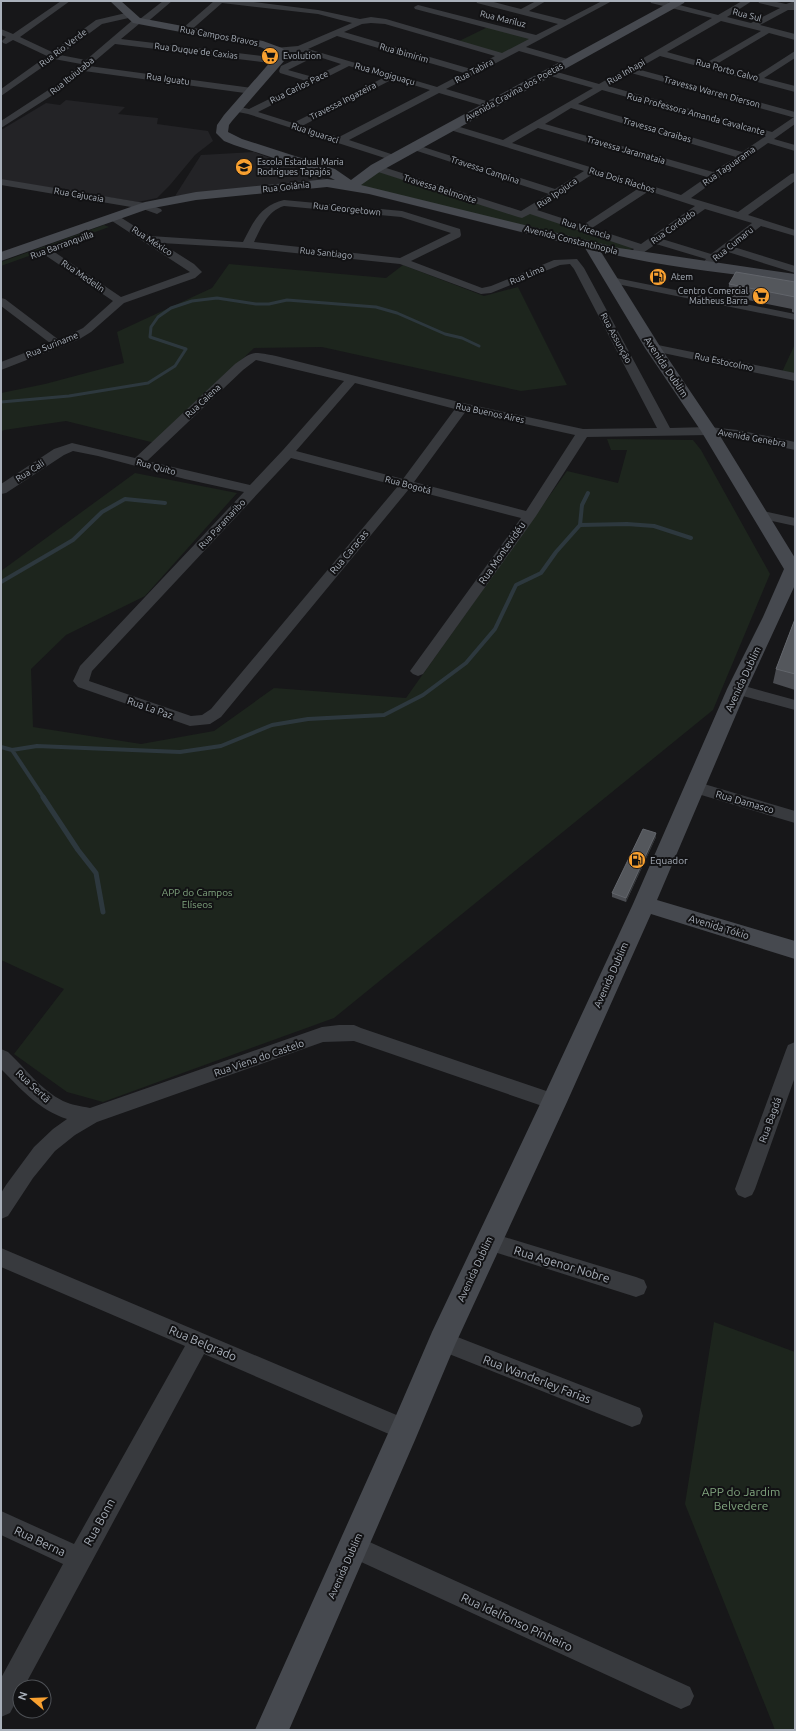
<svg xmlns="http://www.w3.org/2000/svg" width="796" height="1731" viewBox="0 0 796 1731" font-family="Ubuntu,sans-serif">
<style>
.built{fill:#232326}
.green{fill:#1d251d}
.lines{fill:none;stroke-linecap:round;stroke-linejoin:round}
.stream-far2{stroke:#2d383e;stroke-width:3}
.stream-far1{stroke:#2d383e;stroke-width:4}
.stream{stroke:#2d383e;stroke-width:5}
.street{fill:#383a3e;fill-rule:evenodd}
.secondary{fill:#46494f;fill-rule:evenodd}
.wall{fill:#4a4c51}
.shaded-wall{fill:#313336}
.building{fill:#54575c;stroke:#62656b}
.labels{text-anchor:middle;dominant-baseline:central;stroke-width:4;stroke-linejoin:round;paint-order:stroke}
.far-street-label{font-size:9px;fill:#a9b0ba;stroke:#121214}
.far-poi-label{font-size:9px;fill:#a9b0ba;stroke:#121214;text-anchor:start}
.street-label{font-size:10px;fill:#a9b0ba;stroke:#121214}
.poi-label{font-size:10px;fill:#a9b0ba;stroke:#121214;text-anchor:start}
.park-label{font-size:10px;fill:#81a57f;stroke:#121214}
.near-street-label{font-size:12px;fill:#a9b0ba;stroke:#121214}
.near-park-label{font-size:12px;fill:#81a57f;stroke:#121214}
</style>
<rect width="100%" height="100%" fill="#171719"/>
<path class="built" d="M 66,100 L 125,107 L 118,114 L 158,118 L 157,124 L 208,131 L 213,141 L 195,155 L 170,185 L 157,198 L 138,202 L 1,180 L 1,130 L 46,103 L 60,105 Z
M 254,152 L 326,179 L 175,196 L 201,155 Z"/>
<path class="green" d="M 490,26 L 537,38 L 504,56 L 457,42 Z
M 373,170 L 520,216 L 526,212 L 633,248 L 628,251 L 350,183 Z
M 104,225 L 109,227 L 1,266 L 1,262 Z
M 229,264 L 386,278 L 403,265 L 484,296 L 518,287 L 567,385 L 521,391 L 322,347 L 254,348 L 155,443 L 66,421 L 4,430 L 1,432 L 1,393 L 45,384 L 124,363 L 117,332 L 212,288 Z
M 795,344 L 795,375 L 782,372 Z
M 607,439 L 693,440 L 701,450 L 770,574 L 713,710 L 334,1018 L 103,1102 L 67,1092 L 14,1054 L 64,989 L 1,960 L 1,571 L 135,473 L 237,493 L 145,596 L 66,635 L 31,669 L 33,727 L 141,744 L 214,731 L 274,688 L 406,698 L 567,471 L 618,483 L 627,450 L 611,450 Z
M 714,1322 L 795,1352 L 795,1730 L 775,1730 L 685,1504 Z"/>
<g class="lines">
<path class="stream-far2" d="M 1,402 L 69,396 L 148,383 L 175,366 L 186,349 L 150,337 L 151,327 L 158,317 L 171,308 L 192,301 L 217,298 L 256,304 L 269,304 L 287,300 L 376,307 L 397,313 L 445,334 L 462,338 L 479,346"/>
<path class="stream-far1" d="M 580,525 L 627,524 L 654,526 L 691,538
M 1,582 L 73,540 L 102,512 L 125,499 L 165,503
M 1,747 L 12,750 L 37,746 L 180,752 L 221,746 L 272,725 L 308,719 L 384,715 L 423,695 L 466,663 L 495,629 L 516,585 L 541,573 L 556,552 L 580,525 L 582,505 L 588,493
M 12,750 L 44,798"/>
<path class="stream" d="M 43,797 L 78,850 L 96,873 L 103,912"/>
<path class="street" d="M 61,1 L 70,1 L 20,37 L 52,52 L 96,20 L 130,12 L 133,13 L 134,15 L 133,17 L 102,24 L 60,55 L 86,60 L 134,19 L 140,19 L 163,1 L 172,1 L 145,24 L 139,24 L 121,39 L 278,58 L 282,61 L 278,64 L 115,44 L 89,66 L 252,88 L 257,91 L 252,94 L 84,71 L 65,87 L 1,128 L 1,121 L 59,83 L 81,64 L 54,59 L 1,96 L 1,89 L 47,56 L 13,40 L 6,44 L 3,43 L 2,41 L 6,37 L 1,35 L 1,29 L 13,34 Z
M 214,1 L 245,1 L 318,10 L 360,19 L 371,17 L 386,19 L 502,53 L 529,39 L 415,9 L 414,7 L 418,5 L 536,35 L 558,24 L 477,3 L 476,1 L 490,1 L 521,9 L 536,1 L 546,1 L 529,11 L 565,20 L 602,1 L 612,1 L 526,47 L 571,60 L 572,62 L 571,64 L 568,65 L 519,51 L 446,89 L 493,103 L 495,105 L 493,107 L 487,107 L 439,93 L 349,140 L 397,156 L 399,158 L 397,160 L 394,161 L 248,114 L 233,111 L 231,109 L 236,106 L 249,109 L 306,81 L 280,73 L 279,71 L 281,66 L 307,54 L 300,52 L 278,53 L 275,52 L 274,50 L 275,48 L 298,46 L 352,23 L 318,14 L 222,3 L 189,32 L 183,32 L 182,30 L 183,28 ZM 371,23 L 385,24 L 495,56 L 471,69 L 344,32 L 362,24 ZM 337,36 L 464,73 L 437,87 L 308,49 ZM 316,56 L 341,64 L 313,77 L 288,70 ZM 349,66 L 385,77 L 293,123 L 258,112 ZM 393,79 L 430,90 L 339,137 L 302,126 Z
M 650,1 L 664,1 L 718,15 L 742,1 L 752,1 L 727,17 L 751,23 L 780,8 L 759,3 L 758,1 L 772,1 L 786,4 L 795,1 L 794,10 L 788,10 L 760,25 L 795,34 L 795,40 L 769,33 L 715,65 L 756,76 L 795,51 L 795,58 L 764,78 L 795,86 L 795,92 L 660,56 L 637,69 L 795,112 L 795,124 L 774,139 L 795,145 L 795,151 L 768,143 L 691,198 L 738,212 L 791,174 L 795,173 L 795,181 L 748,215 L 795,230 L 795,236 L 761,226 L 734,247 L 795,266 L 795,273 L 728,252 L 710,268 L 706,269 L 701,266 L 706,259 L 656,244 L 637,257 L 633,258 L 628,255 L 634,249 L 530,214 L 522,218 L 518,217 L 372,170 L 371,168 L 372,166 L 380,166 L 521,211 L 549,194 L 411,149 L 409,147 L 414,144 L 417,145 L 555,189 L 584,171 L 447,129 L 445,127 L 450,124 L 503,140 L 593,88 L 547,75 L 546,73 L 547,71 L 550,70 L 599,84 L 712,18 L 651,3 ZM 721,21 L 761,31 L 706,63 L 667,52 ZM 631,73 L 792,117 L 794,117 L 772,132 L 608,86 ZM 602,90 L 766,136 L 742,152 L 578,104 ZM 571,108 L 736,157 L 713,172 L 545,124 ZM 538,128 L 707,177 L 681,195 L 512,143 ZM 593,174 L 639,188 L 583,225 L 537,210 ZM 649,191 L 695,206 L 641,244 L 592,228 ZM 705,209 L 752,223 L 711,254 L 662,239 Z
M 1,179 L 145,203 L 161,209 L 162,211 L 157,214 L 143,209 L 1,185 Z
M 284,200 L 402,211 L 460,229 L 461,235 L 460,237 L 411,261 L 482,288 L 491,286 L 554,260 L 577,259 L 584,268 L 670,428 L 709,427 L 738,430 L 795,442 L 795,450 L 738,438 L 709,435 L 587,437 L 536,516 L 423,674 L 418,676 L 413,674 L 410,671 L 521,518 L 409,489 L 221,717 L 210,724 L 190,726 L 78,687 L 73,681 L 80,666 L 244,492 L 185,479 L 98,456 L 73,451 L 64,455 L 6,493 L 1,494 L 1,484 L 54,449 L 72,443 L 135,458 L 235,364 C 255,350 252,352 276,356 L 463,403 L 583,429 L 657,428 L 574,269 L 570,264 L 560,265 L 491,293 L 481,294 L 400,264 L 247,248 L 161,243 L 194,264 L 202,272 L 195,278 L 124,303 L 91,332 L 78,340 L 1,370 L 1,362 L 50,343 L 1,306 L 1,298 L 5,299 L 59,340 L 83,328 L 113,301 L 42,253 L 41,251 L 42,249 L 50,249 L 121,297 L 190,272 L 109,219 L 108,217 L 109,215 L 117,215 L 150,236 L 243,242 C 254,221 260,206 284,200 ZM 284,206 L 401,217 L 451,233 L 400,258 L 254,242 C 261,228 267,211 284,206 ZM 256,360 L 344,381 L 283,450 L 250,485 L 147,461 L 243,370 ZM 355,383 L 455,409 L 403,479 L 296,451 ZM 466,411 L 575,435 L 526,511 L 414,482 ZM 291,458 L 398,486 L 211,709 L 202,715 L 191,716 L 89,681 L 92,671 Z
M 611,277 L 795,314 L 795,320 L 607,282 L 605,280 Z
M 653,344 L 795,373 L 795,381 L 649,350 L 647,348 L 649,346 Z
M 759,510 L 795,518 L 795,526 L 754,517 L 752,514 L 754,511 Z
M 737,684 L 795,700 L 795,710 L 732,693 L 729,689 L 732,685 Z
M 694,781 L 795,811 L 795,823 L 688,791 L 686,787 L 688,783 Z
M 339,1025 L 354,1025 L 361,1028 L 561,1096 L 564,1102 L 561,1108 L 554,1110 L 354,1041 L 323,1042 L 97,1122 L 75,1135 L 55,1151 L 33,1178 L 8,1216 L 1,1219 L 1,1193 L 6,1185 L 34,1147 L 53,1129 L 67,1119 C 39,1110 21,1089 1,1069 L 1,1049 L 8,1052 C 25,1068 41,1090 63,1101 C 71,1105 81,1106 90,1108 L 322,1027 Z
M 795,1042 L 795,1077 L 755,1189 L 752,1195 L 745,1198 L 738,1195 L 735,1189 L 786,1050 L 788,1045 Z
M 488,1232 L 636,1277 L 644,1280 L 647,1287 L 644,1294 L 636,1297 L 488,1250 L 481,1248 L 478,1241 L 481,1234 Z
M 1,1248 L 413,1422 L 416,1430 L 413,1438 L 405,1441 L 204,1354 L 24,1687 L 20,1687 L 20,1694 L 10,1713 L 1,1717 L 1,1678 L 63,1564 L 1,1535 L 1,1511 L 74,1544 L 185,1346 L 1,1267 Z
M 442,1331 L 640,1408 L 643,1416 L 640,1424 L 632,1427 L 434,1348 L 431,1341 L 434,1334 Z
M 354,1535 L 690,1687 L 694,1696 L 690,1705 L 681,1709 L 672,1705 L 346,1555 L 342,1547 L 346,1539 Z"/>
<path class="secondary" d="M 110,1 L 121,1 L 140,18 L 263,41 L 282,48 L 284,50 L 284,61 L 232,121 L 229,125 L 228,132 L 242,139 L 335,169 L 351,180 L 371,165 L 672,1 L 685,1 L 684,3 L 381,171 L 361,185 L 619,248 L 795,274 L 795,282 C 731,274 664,267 601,252 L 661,348 L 717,431 L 795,558 L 795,585 L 747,689 L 657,900 L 795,941 L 795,959 L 651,914 L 567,1102 L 455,1345 L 415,1440 L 289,1730 L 255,1730 L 394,1420 L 432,1332 L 541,1102 L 633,904 L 727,689 L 763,617 L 784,569 L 701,431 L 645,348 L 585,248 L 369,194 L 327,187 L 196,200 L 148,209 L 1,261 L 1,252 L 145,202 L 196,192 L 327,179 L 335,180 L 325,175 L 234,145 L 224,141 L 216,133 L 217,125 L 224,115 L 272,60 L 272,52 L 260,47 L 133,23 Z"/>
</g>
<path class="wall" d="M 795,282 L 795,313 L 792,312 L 792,309 L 728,296 L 729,284 Z
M 795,619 L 795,690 L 773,683 L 776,669 Z
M 656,833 L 656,837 L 626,902 L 612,897 L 612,893 Z"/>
<path class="shaded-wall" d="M 656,833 L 656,837 L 626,902 L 626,898 Z"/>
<path class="building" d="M 736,272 L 795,282 L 795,297 L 729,284 Z
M 795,619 L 795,674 L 776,669 Z
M 643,829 L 656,833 L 626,898 L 612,893 Z"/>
<defs>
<symbol id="supermarket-disc" viewBox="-11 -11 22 22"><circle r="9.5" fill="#f8a030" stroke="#121214"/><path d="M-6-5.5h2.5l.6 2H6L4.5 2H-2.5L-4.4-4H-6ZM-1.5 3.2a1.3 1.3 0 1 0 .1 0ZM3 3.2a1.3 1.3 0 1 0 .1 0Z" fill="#111"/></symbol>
<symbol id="school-disc" viewBox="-11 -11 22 22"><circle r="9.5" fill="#f8a030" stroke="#121214"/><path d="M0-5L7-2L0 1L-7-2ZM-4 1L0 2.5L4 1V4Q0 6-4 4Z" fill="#111"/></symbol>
<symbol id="fuel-disc" viewBox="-11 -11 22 22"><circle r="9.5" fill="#f8a030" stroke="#121214"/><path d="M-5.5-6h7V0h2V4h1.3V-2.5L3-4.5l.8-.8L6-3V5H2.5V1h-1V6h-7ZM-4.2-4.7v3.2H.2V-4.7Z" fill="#111"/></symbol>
</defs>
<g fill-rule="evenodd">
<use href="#supermarket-disc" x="260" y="46" width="20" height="20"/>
<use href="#school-disc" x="234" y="157" width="20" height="20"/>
<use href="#fuel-disc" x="648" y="267" width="20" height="20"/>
<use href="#supermarket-disc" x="751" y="286" width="20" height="20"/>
<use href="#fuel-disc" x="627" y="850" width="20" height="20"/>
</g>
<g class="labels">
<g class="far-street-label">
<text transform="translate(747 15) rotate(14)">Rua Sul</text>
<text transform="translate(503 19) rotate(14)">Rua Mariluz</text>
<text transform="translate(219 36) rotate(10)">Rua Campos Bravos</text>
<text transform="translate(63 48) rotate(-37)">Rua Rio Verde</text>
<text transform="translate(196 51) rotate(7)">Rua Duque de Caxias</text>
<text transform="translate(404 53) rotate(16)">Rua Ibimirim</text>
<text transform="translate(727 70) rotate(15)">Rua Porto Calvo</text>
<text transform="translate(474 71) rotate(-28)">Rua Tabira</text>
<text transform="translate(626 72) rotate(-30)">Rua Inhapi</text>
<text transform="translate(385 74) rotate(16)">Rua Mogiguaçu</text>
<text transform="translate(72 76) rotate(-39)">Rua Ituiutaba</text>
<text transform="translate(168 79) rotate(8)">Rua Iguatu</text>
<text transform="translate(299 87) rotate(-26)">Rua Carlos Pace</text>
<text transform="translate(514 92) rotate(-29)">Avenida Cravina dos Poetas</text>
<text transform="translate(712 92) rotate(15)">Travessa Warren Dierson</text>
<text transform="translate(343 101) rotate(-27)">Travessa Ingazeira</text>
<text transform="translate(696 114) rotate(15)">Rua Professora Amanda Cavalcante</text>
<text transform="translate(657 130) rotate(16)">Travessa Caraibas</text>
<text transform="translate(315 133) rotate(18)">Rua Iguaraci</text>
<text transform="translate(626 150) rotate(16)">Travessa Jaramataia</text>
<text transform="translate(729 166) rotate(-35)">Rua Taguarama</text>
<text transform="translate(485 170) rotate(18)">Travessa Campina</text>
<text transform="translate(622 180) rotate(17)">Rua Dois Riachos</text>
<text transform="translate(286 187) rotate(-6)">Rua Goiânia</text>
<text transform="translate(440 189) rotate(18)">Travessa Belmonte</text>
<text transform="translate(557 193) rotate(-34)">Rua Ipojuca</text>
<text transform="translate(79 195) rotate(10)">Rua Cajucaia</text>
<text transform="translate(347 209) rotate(6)">Rua Georgetown</text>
<text transform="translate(673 227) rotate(-35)">Rua Cordado</text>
<text transform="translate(586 229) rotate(18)">Rua Vicencia</text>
<text transform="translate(571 240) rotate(14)">Avenida Constantinopla</text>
<text transform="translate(152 241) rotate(33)">Rua México</text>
<text transform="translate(733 244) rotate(-39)">Rua Cumaru</text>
<text transform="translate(62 245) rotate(-20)">Rua Barranquilla</text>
<text transform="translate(326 253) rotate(6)">Rua Santiago</text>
<text transform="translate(527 275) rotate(-23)">Rua Lima</text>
<text transform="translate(83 276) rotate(34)">Rua Medelin</text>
<text transform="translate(616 338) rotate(62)">Rua Assunção</text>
<text transform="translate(52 345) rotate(-22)">Rua Suriname</text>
<text transform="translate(724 362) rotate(12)">Rua Estocolmo</text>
<text transform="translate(203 401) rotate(-43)">Rua Caiena</text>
<text transform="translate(490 413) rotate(12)">Rua Buenos Aires</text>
<text transform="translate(752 438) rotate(10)">Avenida Genebra</text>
<text transform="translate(156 467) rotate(15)">Rua Quito</text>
<text transform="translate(30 471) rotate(-33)">Rua Cali</text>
<text transform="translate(408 485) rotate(15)">Rua Bogotá</text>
<text transform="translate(222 524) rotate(-47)">Rua Paramaribo</text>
</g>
<g class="far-poi-label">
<text x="283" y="56">Evolution</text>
<text x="257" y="162">Escola Estadual Maria<tspan x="257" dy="10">Rodrigues Tapajós</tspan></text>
<text x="671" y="277">Atem</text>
<text x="748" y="291" text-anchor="end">Centro Comercial<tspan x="748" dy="10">Matheus Barra</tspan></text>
</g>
<g class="street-label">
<text transform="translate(666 367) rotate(56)">Avenida Dublim</text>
<text transform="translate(349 552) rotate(-50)">Rua Caracas</text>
<text transform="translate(502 553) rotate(-55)">Rua Montevidéu</text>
<text transform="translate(743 679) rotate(-65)">Avenida Dublim</text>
<text transform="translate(150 708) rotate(19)">Rua La Paz</text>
<text transform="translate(745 802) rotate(16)">Rua Damasco</text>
<text transform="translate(719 927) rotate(17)">Avenida Tókio</text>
<text transform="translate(611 975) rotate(-66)">Avenida Dublim</text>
<text transform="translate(259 1058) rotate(-19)">Rua Viena do Castelo</text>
<text transform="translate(33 1086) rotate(43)">Rua Sertã</text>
<text transform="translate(770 1120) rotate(-70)">Rua Bagdá</text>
<text transform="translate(475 1269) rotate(-65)">Avenida Dublim</text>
<text transform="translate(345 1566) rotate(-66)">Avenida Dublim</text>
</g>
<g class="poi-label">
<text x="650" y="860">Equador</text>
</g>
<g class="park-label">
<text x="197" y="892">APP do Campos<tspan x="197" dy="12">Elíseos</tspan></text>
</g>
<g class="near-street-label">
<text transform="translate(562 1264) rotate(17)">Rua Agenor Nobre</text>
<text transform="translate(203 1343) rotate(23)">Rua Belgrado</text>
<text transform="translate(537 1379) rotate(21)">Rua Wanderley Farias</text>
<text transform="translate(99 1522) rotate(-61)">Rua Bonn</text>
<text transform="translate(40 1541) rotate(25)">Rua Berna</text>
<text transform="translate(517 1622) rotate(25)">Rua Idelfonso Pinheiro</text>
</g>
<g class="near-park-label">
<text x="741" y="1491">APP do Jardim<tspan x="741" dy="14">Belvedere</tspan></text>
</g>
</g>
<rect width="796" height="1731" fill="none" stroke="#a9b0ba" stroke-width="4"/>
<g transform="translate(32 1699) rotate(289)"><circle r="19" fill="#121214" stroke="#4e5156"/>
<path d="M0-3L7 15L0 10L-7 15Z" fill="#f8a030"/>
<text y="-6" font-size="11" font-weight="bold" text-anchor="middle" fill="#a9b0ba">N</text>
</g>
</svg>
